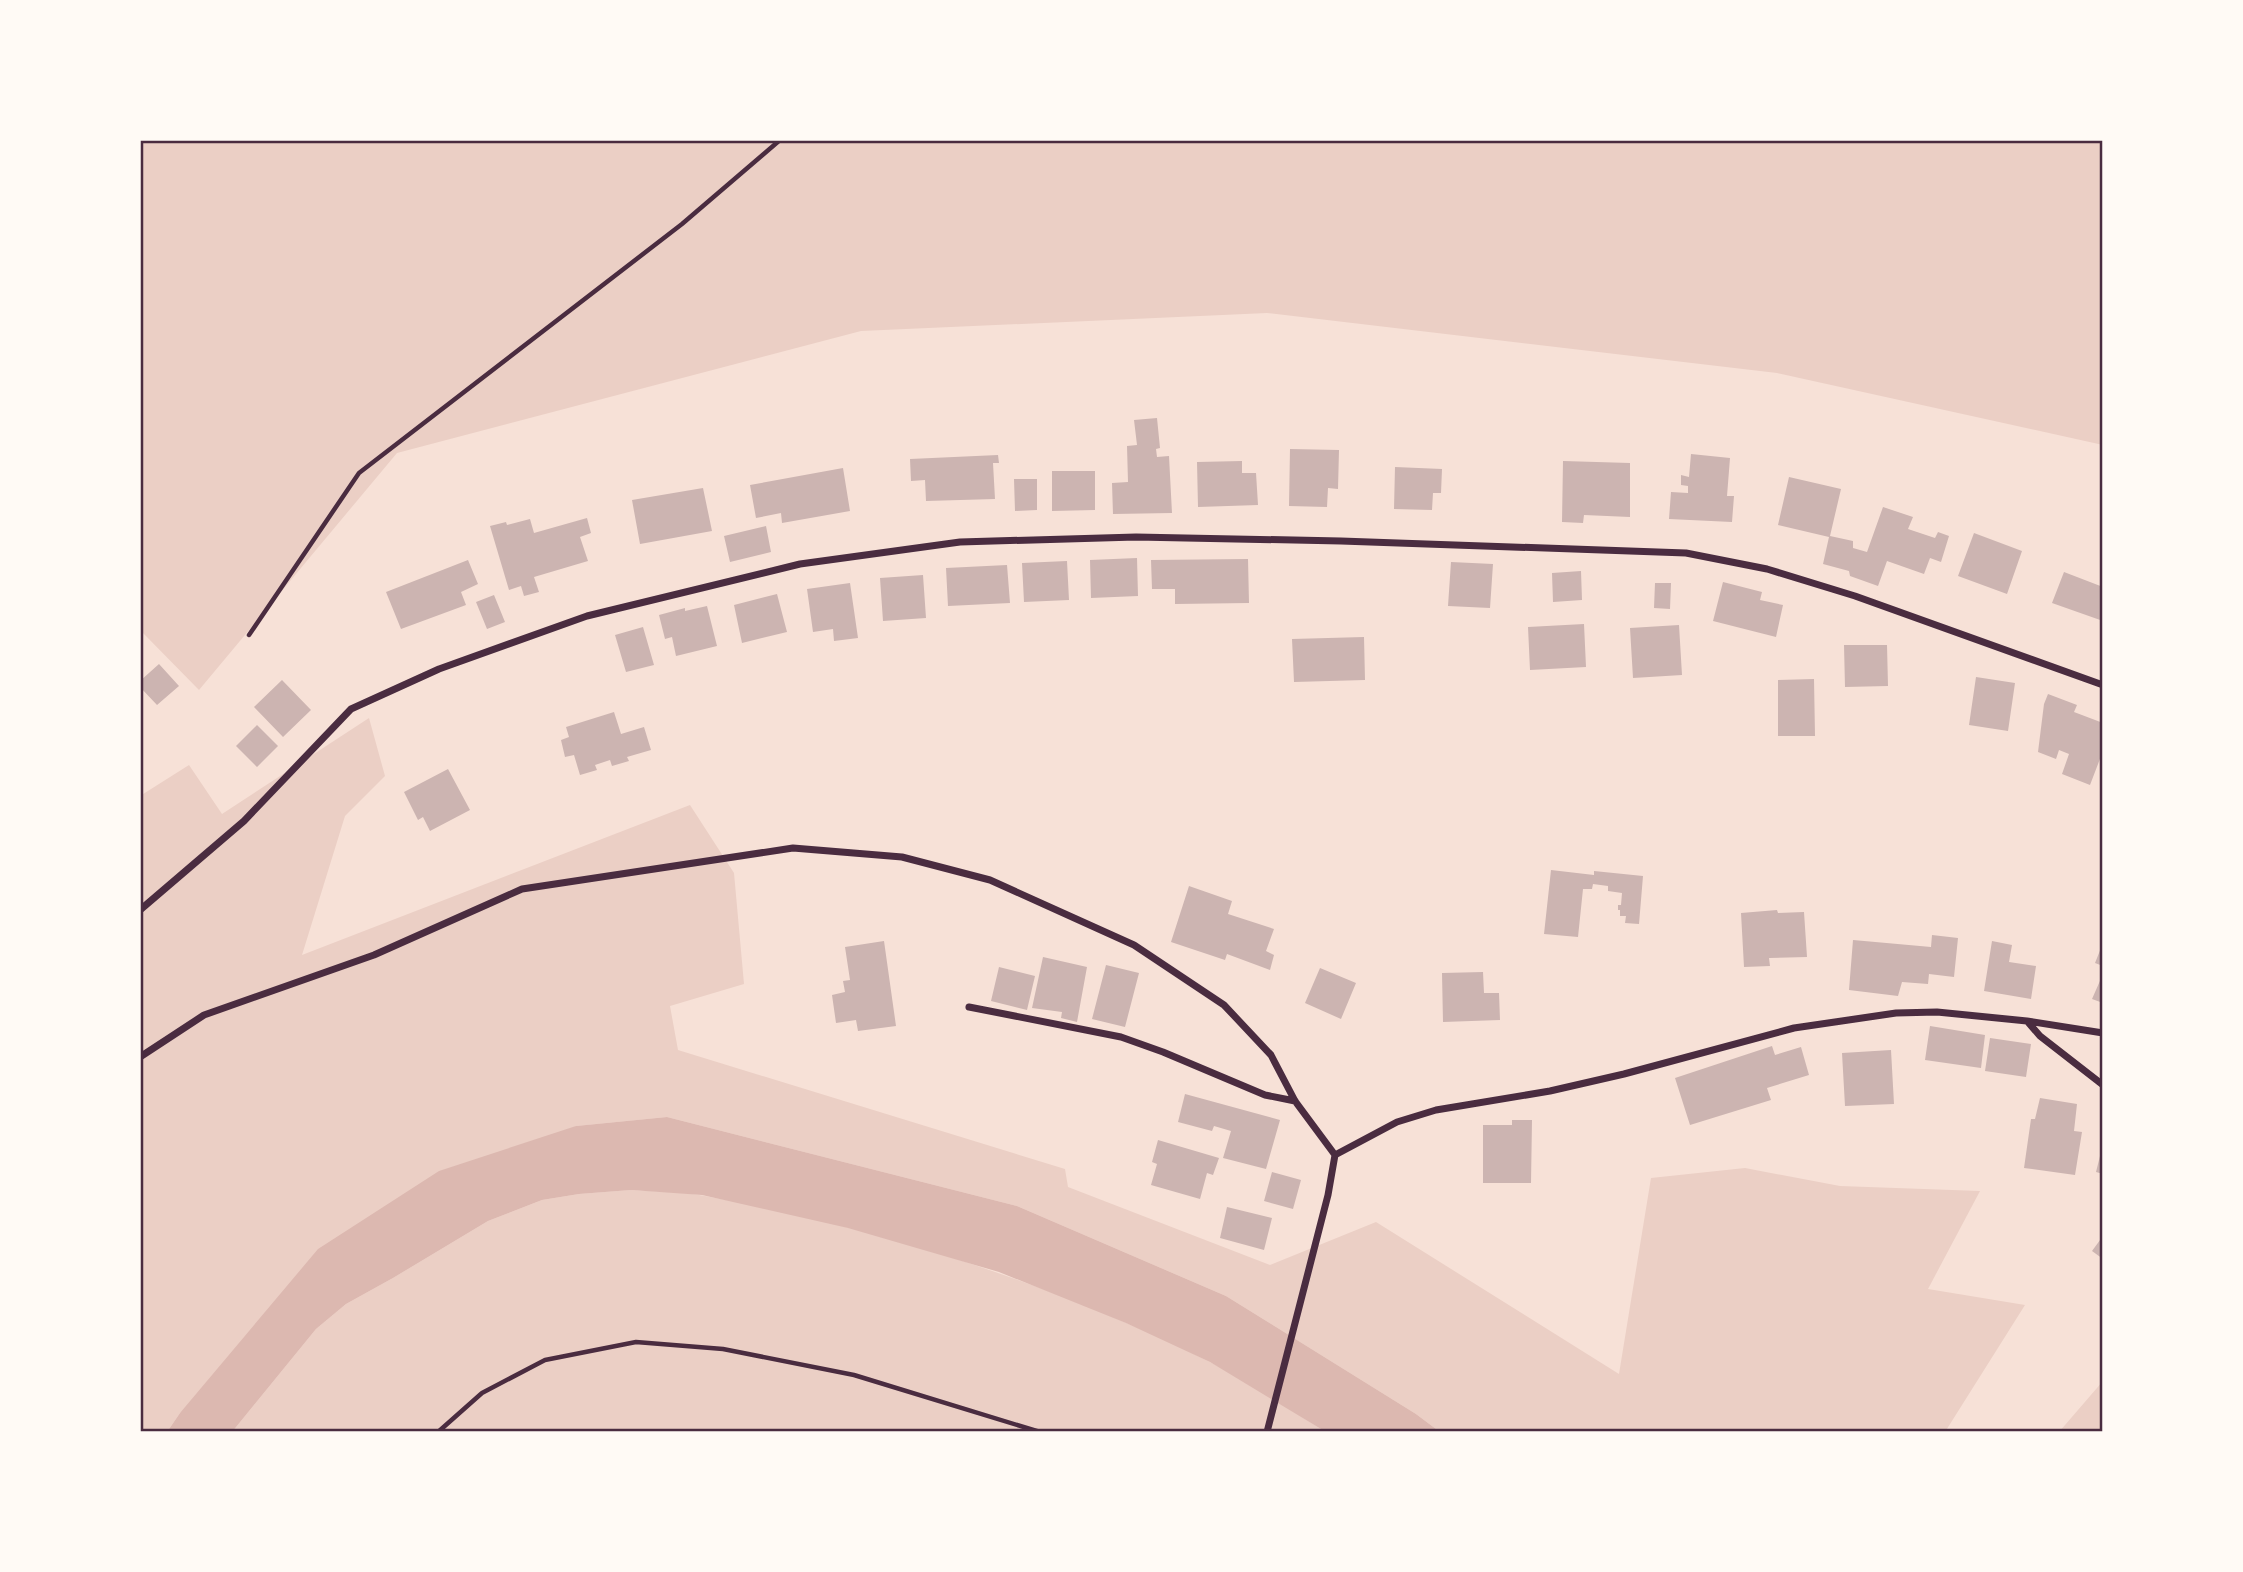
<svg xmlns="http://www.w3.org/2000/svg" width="2243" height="1572" viewBox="0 0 2243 1572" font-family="'PT Sans Narrow',sans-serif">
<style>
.green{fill:#ebcfc5}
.water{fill:#dcb8b0}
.building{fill:#ccb4b1}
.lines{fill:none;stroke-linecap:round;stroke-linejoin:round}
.path{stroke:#4a2c40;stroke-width:4.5}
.minor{stroke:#4a2c40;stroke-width:7}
.neatline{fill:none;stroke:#4a2c40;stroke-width:2.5}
</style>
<rect width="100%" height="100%" fill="#f7e1d7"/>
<path class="green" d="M 140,140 L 2103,140 L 2103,445 L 1777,373 L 1267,313 L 861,331 L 397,453 L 199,690 L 143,633 L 140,634 Z
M 369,718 L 385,776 L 345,816 L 302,955 L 690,805 L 734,873 L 744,984 L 670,1006 L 678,1050 L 1065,1169 L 1068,1187 L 1270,1265 L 1376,1222 L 1619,1374 L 1651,1178 L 1745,1168 L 1840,1186 L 1980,1191 L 1928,1289 L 2025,1305 L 1945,1432 L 1440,1432 L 1416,1414 L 1226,1296 L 1017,1206 L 667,1117 L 576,1126 L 180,1413 L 167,1432 L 140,1432 L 140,796 L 189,765 L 222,814 Z
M 631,1190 C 655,1192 681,1191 705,1196 C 876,1227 1052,1283 1208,1361 C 1249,1381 1287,1408 1326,1432 L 232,1432 L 316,1329 L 346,1304 L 393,1278 L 488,1221 L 542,1200 L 579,1194 Z
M 2103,1381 L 2103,1432 L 2059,1432 Z"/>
<path class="water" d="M 667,1117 L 1017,1206 L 1226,1296 L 1416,1414 L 1440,1432 L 1326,1432 L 1210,1362 L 1126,1323 L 999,1272 L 848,1228 L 702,1195 L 631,1190 L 579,1194 L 542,1200 L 488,1221 L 393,1278 L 346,1304 L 316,1329 L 232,1432 L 167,1432 L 180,1413 L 318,1249 L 439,1171 L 576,1126 Z"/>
<path class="building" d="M 1157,418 L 1160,448 L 1156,449 L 1157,457 L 1169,456 L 1172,513 L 1113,514 L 1112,483 L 1128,482 L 1127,446 L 1137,445 L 1134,420 Z
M 1290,449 L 1339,450 L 1338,489 L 1328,488 L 1327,507 L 1289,506 Z
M 1691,454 L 1730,458 L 1727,496 L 1734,496 L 1732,522 L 1669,519 L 1671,492 L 1688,493 L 1688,486 L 1681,485 L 1681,475 L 1689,477 Z
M 998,455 L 999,463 L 993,463 L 995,499 L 926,501 L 925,480 L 911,481 L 910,459 Z
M 1242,461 L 1242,473 L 1256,473 L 1258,505 L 1198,507 L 1197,462 Z
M 1563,461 L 1630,463 L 1630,517 L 1584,515 L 1583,523 L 1562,522 Z
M 1395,467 L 1442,469 L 1441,493 L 1433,493 L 1432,510 L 1394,509 Z
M 843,468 L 850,511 L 782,523 L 781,513 L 756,518 L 750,485 Z
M 1052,471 L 1095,471 L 1095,510 L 1052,511 Z
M 1789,477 L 1841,489 L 1830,536 L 1853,541 L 1853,548 L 1867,552 L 1883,507 L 1913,517 L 1908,529 L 1935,538 L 1938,532 L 1949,536 L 1941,562 L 1930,558 L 1924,574 L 1887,561 L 1878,586 L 1850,576 L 1849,571 L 1823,564 L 1829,537 L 1778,525 Z
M 1014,479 L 1037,479 L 1037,510 L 1015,511 Z
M 703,488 L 712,531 L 640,544 L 632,500 Z
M 587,518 L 591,533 L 580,537 L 588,561 L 534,577 L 539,592 L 524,596 L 521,586 L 509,590 L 490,526 L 506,522 L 507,525 L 530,519 L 534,533 Z
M 766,526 L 771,552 L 730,562 L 724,536 Z
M 1974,533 L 2022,551 L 2007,594 L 1958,576 Z
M 1137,558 L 1138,596 L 1091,598 L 1090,560 Z
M 1248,559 L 1249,603 L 1175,604 L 1175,589 L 1152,589 L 1151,560 Z
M 468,560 L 478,584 L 461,592 L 466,605 L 401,629 L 386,592 Z
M 1067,561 L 1069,600 L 1024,602 L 1022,563 Z
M 1451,562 L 1493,564 L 1490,608 L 1448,606 Z
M 1007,565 L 1010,603 L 948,606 L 946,568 Z
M 1581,571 L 1582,600 L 1553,602 L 1552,573 Z
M 2064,572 L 2103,587 L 2103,621 L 2052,603 Z
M 923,575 L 926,618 L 883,621 L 880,578 Z
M 1723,582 L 1762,592 L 1760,600 L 1783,605 L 1776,637 L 1713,621 Z
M 850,583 L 858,638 L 834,641 L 833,629 L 813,632 L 807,589 Z
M 1655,583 L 1671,583 L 1670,609 L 1654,608 Z
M 777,594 L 787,632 L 742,643 L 734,605 Z
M 494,595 L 505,622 L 487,629 L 476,602 Z
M 707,606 L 717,646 L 676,656 L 672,637 L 665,639 L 659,615 L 685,608 L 685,611 Z
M 1584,624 L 1586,667 L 1530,670 L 1528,627 Z
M 1679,625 L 1682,675 L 1633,678 L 1630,628 Z
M 643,627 L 654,665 L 626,672 L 615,635 Z
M 1364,637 L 1365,680 L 1294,682 L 1292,639 Z
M 1844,645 L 1887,645 L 1888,686 L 1845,687 Z
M 159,664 L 179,686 L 157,705 L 140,687 L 140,681 Z
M 1976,677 L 2015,683 L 2008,731 L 1969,725 Z
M 1814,679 L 1815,736 L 1778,736 L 1778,680 Z
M 282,680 L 311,710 L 283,737 L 254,707 Z
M 2048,694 L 2077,705 L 2074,712 L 2103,723 L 2103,751 L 2090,785 L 2062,774 L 2069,754 L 2059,750 L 2056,759 L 2038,752 L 2044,704 Z
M 614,712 L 621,734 L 644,727 L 651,750 L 627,757 L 629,761 L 612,766 L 610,760 L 595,765 L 597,770 L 580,775 L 574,755 L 565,757 L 561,740 L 569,737 L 566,727 Z
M 257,725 L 278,746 L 257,767 L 236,746 Z
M 448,769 L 470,810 L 430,831 L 423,817 L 418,820 L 404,792 Z
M 1551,870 L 1594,875 L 1594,871 L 1643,876 L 1639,924 L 1625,923 L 1626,916 L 1620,916 L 1620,910 L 1618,910 L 1618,905 L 1621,905 L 1622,893 L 1608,891 L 1608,886 L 1593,884 L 1592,889 L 1583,889 L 1578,937 L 1544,934 Z
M 1189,886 L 1232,901 L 1228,914 L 1274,929 L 1266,951 L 1274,955 L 1270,970 L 1227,954 L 1225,960 L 1171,942 Z
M 1777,910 L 1778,913 L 1804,912 L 1807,957 L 1769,958 L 1770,966 L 1744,967 L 1741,913 Z
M 1932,935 L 1958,938 L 1954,977 L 1929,974 L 1928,984 L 1902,982 L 1898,996 L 1849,990 L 1853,940 L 1931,947 Z
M 884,941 L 896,1026 L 858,1031 L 856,1020 L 836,1023 L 832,995 L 845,992 L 843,981 L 850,980 L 845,947 Z
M 1992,941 L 2012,945 L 2009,962 L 2036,966 L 2031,999 L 1984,991 Z
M 2103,943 L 2103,966 L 2095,963 Z
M 1043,957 L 1087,967 L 1077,1022 L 1061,1018 L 1062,1012 L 1032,1008 Z
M 1106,965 L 1139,973 L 1125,1027 L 1092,1019 Z
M 999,967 L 1035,976 L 1027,1010 L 991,1001 Z
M 1320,968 L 1356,983 L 1341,1019 L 1305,1003 Z
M 1483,972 L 1484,993 L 1499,993 L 1500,1020 L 1443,1022 L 1442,973 Z
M 2103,974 L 2103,1003 L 2092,999 Z
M 1930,1026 L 1985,1035 L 1981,1068 L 1925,1060 Z
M 1990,1038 L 2031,1044 L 2026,1077 L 1985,1071 Z
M 1772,1046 L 1775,1055 L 1801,1047 L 1809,1075 L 1767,1088 L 1771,1100 L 1690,1125 L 1675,1078 Z
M 1891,1050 L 1894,1104 L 1845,1106 L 1842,1053 Z
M 1185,1094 L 1280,1120 L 1266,1169 L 1223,1158 L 1231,1131 L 1214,1126 L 1212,1131 L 1178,1122 Z
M 2040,1098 L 2077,1104 L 2074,1131 L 2082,1132 L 2075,1175 L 2024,1168 L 2031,1119 L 2035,1119 Z
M 1512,1120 L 1532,1120 L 1531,1183 L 1483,1183 L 1483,1125 L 1512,1125 Z
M 1158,1140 L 1219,1158 L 1213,1175 L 1207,1173 L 1200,1199 L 1151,1185 L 1157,1164 L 1152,1162 Z
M 2102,1148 L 2103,1148 L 2103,1174 L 2096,1172 Z
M 1272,1172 L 1301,1180 L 1293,1209 L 1264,1201 Z
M 1227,1207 L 1272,1218 L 1264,1250 L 1220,1238 Z
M 2103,1236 L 2103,1259 L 2092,1251 Z"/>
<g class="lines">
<path class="path" d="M 249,635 L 359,473 L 682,224 L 780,140
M 438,1432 L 482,1393 L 545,1360 L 636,1342 L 723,1349 L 854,1375 L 1040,1432"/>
<path class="minor" d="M 140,910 L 244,821 L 351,709 L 439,669 L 587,616 L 800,564 L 960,542 L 1136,537 L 1341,541 L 1686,553 L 1767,569 L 1855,596 L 2103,685
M 969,1007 L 1121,1037 L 1163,1052 L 1265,1095 L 1295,1101
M 2027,1021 L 2103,1033
M 140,1057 L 204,1015 L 374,955 L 522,889 L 793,848 L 902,857 L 990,880 L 1134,945 L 1224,1005 L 1271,1055 L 1295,1101 L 1335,1155
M 1335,1155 L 1397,1122 L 1436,1110 L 1550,1091 L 1624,1074 L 1794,1028 L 1896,1013 L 1937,1012 L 2027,1021 L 2040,1036 L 2103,1085
M 1267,1432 L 1328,1195 L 1335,1155"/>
</g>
<rect width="2243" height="1572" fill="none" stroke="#fffaf5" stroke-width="284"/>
<rect x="142" y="142" width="1959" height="1288" class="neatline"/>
</svg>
